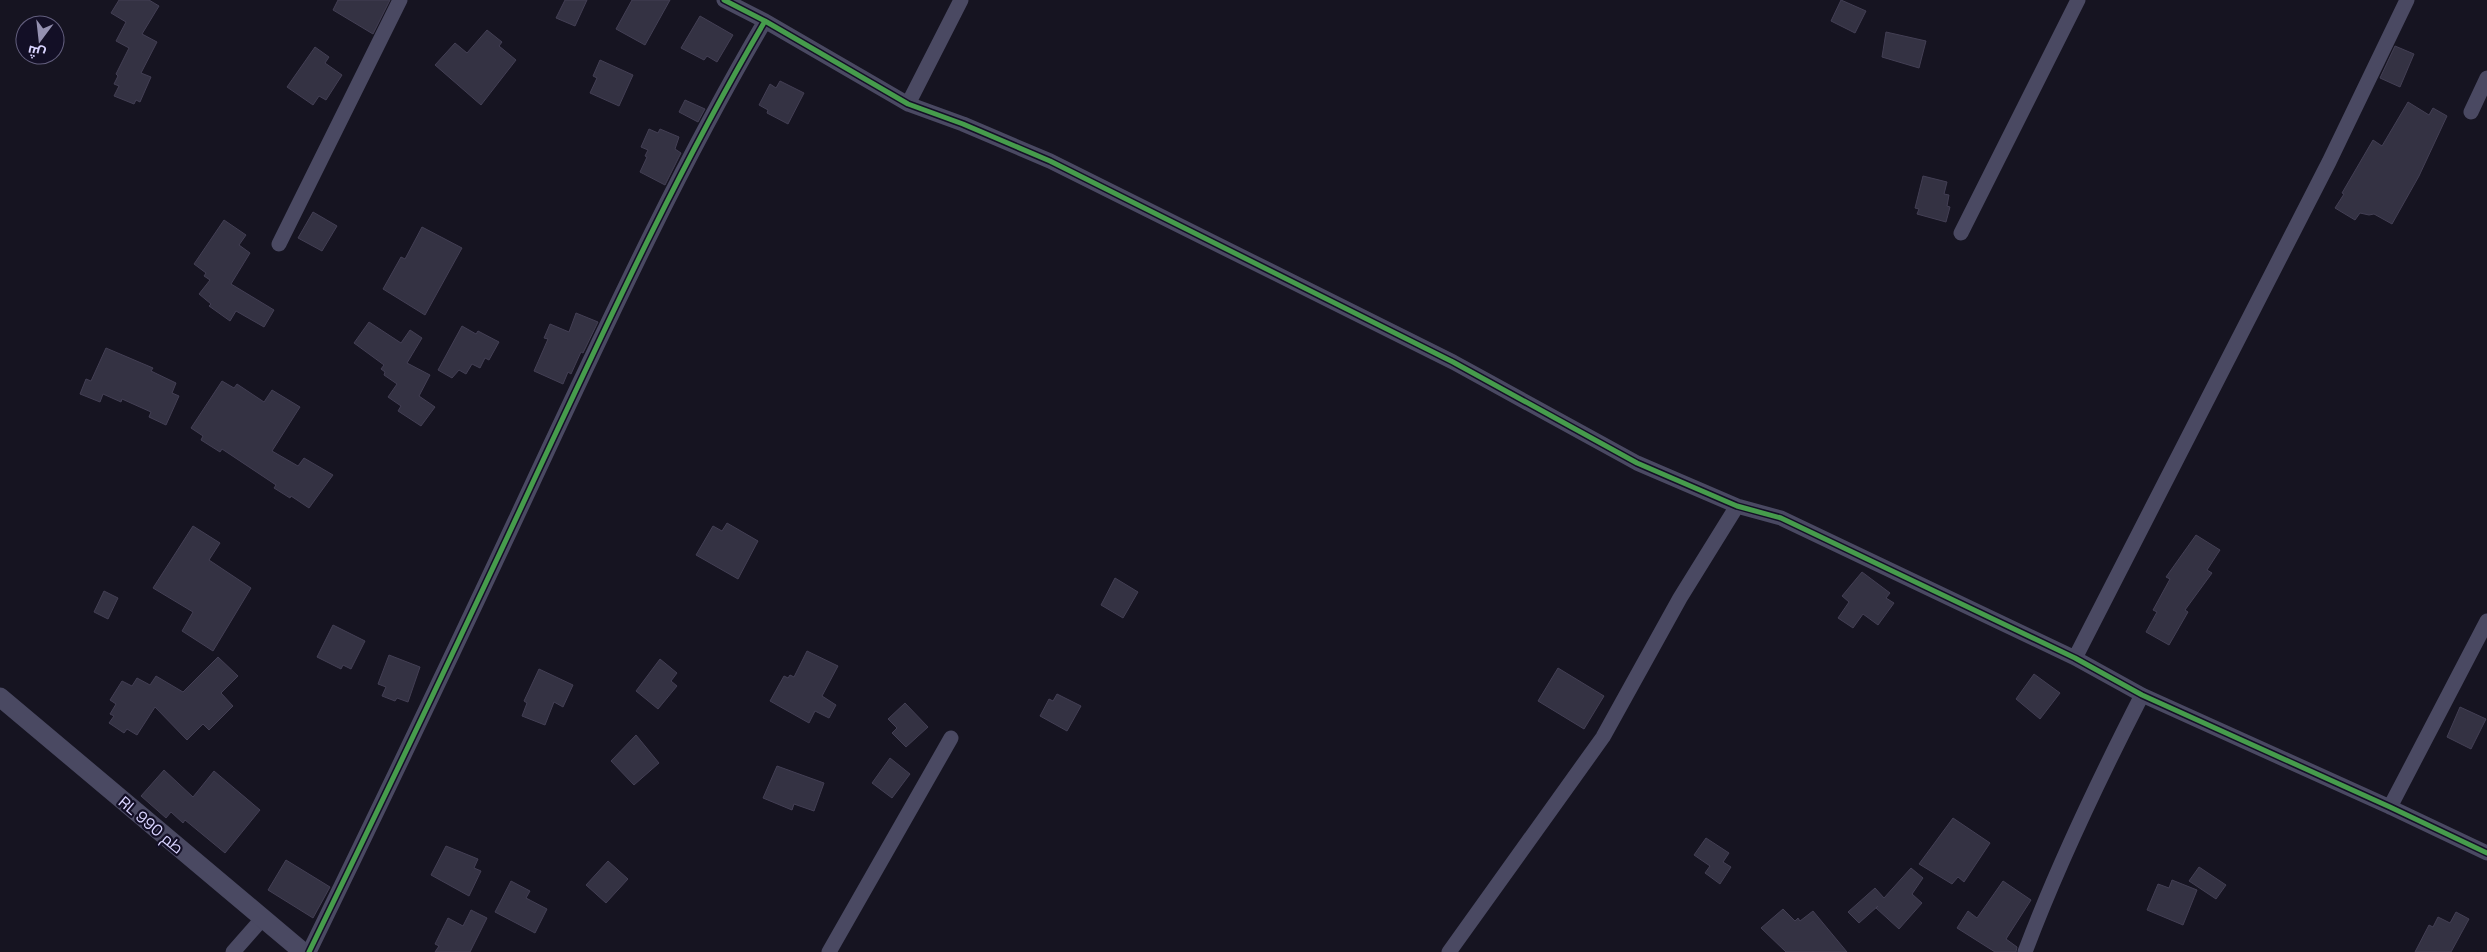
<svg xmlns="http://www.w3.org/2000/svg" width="2487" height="952" viewBox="0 0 2487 952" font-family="'Space Grotesk',Cairo,sans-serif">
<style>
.building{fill:#343243;stroke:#433f54}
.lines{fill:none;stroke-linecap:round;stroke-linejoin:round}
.minor{stroke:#4a4962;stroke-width:15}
.tertiary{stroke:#4a4962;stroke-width:19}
.cycleway-casing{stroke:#130f26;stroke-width:8}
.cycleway{stroke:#469c4c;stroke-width:5}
.labels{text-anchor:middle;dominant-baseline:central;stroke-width:4.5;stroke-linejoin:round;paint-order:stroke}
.street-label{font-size:16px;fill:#d9d4ff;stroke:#130f26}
</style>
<rect width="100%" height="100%" fill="#161421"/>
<path class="building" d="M 119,0 L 149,0 L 159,6 L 142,34 L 157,42 L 141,73 L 151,77 L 140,102 L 136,100 L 134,104 L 114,96 L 119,86 L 114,84 L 118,76 L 116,74 L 129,48 L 116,41 L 126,22 L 111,13 Z
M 338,0 L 390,0 L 373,34 L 333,10 Z
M 565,0 L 587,0 L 575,26 L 556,18 Z
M 632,0 L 670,0 L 645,45 L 616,29 Z
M 1841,0 L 1866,11 L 1855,33 L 1831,21 Z
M 700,16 L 733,35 L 717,62 L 707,56 L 704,60 L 681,48 Z
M 487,30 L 502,42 L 499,46 L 516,60 L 481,105 L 435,65 L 455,43 L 467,53 Z
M 1886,32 L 1926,41 L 1919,68 L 1882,57 Z
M 2395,46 L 2414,54 L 2400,87 L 2380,78 Z
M 315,47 L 329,57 L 325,63 L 342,75 L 326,100 L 319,96 L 313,105 L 287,87 Z
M 600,60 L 633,75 L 619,106 L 590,93 L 597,78 L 593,76 Z
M 780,81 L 804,93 L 788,124 L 767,113 L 768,110 L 759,105 L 770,84 L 776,88 Z
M 685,100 L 705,109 L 698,122 L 679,112 Z
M 2408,102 L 2429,115 L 2433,108 L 2447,116 L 2419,176 L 2392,224 L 2374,214 L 2369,215 L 2360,213 L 2355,220 L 2335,208 L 2344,194 L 2342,193 L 2373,140 L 2382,146 Z
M 649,129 L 658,133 L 660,129 L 679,137 L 675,149 L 681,153 L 665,185 L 640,172 L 647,157 L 645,156 L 648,150 L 641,147 Z
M 1923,176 L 1947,182 L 1944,194 L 1949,195 L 1947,206 L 1950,207 L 1946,222 L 1917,214 L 1919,209 L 1915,208 Z
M 313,212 L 337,226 L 322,251 L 298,238 Z
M 224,220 L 246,235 L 239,245 L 250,253 L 231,284 L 274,310 L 264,327 L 236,311 L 230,321 L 209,306 L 211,304 L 199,294 L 210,280 L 204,276 L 206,273 L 194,264 Z
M 422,227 L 462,248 L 425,315 L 383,289 L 401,257 L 405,259 Z
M 576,313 L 598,322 L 583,353 L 581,352 L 571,374 L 568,372 L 563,384 L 534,371 L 548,339 L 544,338 L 550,324 L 569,332 Z
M 369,322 L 401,343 L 410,330 L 422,338 L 407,363 L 430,375 L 419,396 L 435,407 L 421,426 L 398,411 L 401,406 L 388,397 L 397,384 L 384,375 L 385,372 L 381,369 L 384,365 L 354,343 Z
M 462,326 L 476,334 L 478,331 L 499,342 L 489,360 L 485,358 L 480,368 L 472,364 L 466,374 L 459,370 L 452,378 L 438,370 Z
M 106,348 L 153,368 L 151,371 L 176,383 L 172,393 L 179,396 L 166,425 L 149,417 L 151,412 L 122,399 L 121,402 L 103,394 L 100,402 L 80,394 L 86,379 L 91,381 Z
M 222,381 L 234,388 L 237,384 L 264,402 L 272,390 L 300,407 L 272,451 L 298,466 L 304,458 L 333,475 L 309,508 L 291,496 L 290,498 L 274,488 L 276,485 L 222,449 L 220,452 L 201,440 L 203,436 L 191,428 Z
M 727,523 L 758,541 L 738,579 L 696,555 L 713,526 L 722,531 Z
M 193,526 L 220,543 L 209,560 L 251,588 L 213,651 L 182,631 L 193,612 L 153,588 Z
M 2196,535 L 2220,550 L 2207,570 L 2212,573 L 2185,610 L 2188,612 L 2169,645 L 2146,632 L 2157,612 L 2153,610 L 2170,579 L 2166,577 Z
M 1862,572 L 1890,593 L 1886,598 L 1894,603 L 1878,625 L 1863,614 L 1853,628 L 1838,618 L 1849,602 L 1842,596 Z
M 1115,578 L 1138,592 L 1123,618 L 1101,605 Z
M 104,591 L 118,598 L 108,619 L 94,612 Z
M 333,625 L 365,641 L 351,669 L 343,665 L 341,669 L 317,657 Z
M 807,651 L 838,666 L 822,696 L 836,705 L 829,718 L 815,711 L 809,723 L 770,701 L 784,676 L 788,678 L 790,675 L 794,677 Z
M 389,655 L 420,667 L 408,702 L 397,698 L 395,701 L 382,696 L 386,687 L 378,684 Z
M 218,657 L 238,676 L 221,693 L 233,706 L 209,730 L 203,724 L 187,740 L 155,707 L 137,735 L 127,729 L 124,733 L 109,723 L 114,716 L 110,714 L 116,704 L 110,700 L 122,681 L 132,686 L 137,678 L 150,685 L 156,676 L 183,692 Z
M 660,659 L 677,673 L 671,681 L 677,686 L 658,709 L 636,691 Z
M 1558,668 L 1604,696 L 1584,729 L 1538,701 Z
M 539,669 L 573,685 L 563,707 L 554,702 L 545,725 L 522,716 L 527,703 L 524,701 Z
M 2034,674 L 2060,693 L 2040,719 L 2016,699 Z
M 1057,694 L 1081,706 L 1067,731 L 1040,716 L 1049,699 L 1053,701 Z
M 905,703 L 928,727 L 906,747 L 892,733 L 897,728 L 888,719 Z
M 2460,707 L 2486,719 L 2471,749 L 2447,737 Z
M 636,735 L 659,763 L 634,785 L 611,761 Z
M 890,758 L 910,774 L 892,798 L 872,783 Z
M 777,766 L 824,783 L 814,811 L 794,804 L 792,810 L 763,798 Z
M 164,770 L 193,797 L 214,771 L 260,810 L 225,853 L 185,820 L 183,823 L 171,812 L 166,818 L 141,796 Z
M 1953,818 L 1990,843 L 1964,882 L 1958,877 L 1952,884 L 1919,864 Z
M 1706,838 L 1729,853 L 1723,862 L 1731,867 L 1720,884 L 1705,873 L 1710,866 L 1694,855 Z
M 446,846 L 478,859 L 474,868 L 481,871 L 469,896 L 431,875 Z
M 286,860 L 330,887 L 313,918 L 268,890 Z
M 608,861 L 628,879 L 606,903 L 586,885 Z
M 2199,867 L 2226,885 L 2216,899 L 2189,881 Z
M 1911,868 L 1923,878 L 1912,894 L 1922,903 L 1899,929 L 1876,908 L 1878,906 L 1859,923 L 1848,912 L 1875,888 L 1884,898 Z
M 2172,880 L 2197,890 L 2183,925 L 2147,910 L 2158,884 L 2169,888 Z
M 511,881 L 530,891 L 526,898 L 547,909 L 535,933 L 495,912 Z
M 2003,881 L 2031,900 L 2006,939 L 2017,947 L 2016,952 L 1995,952 L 1957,928 L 1968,911 L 1977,918 Z
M 1783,909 L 1795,921 L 1798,918 L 1800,921 L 1813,911 L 1847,952 L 1786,952 L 1761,928 Z
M 471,910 L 487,918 L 470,952 L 435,952 L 439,946 L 435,944 L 448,918 L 463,926 Z
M 2456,912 L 2469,919 L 2451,952 L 2415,952 L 2429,925 L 2433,927 L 2438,917 L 2450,923 Z"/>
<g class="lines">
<path class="minor" d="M 724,0 L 765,21 L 908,104 L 963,124 L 1050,161 L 1453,362 L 1637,463 L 1737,506 L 1781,518 L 2075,658 L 2142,695 L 2390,807 L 2487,853
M 908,104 L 961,0
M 2471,112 L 2487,78
M 1961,233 L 2078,0
M 279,244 L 400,0
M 2075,658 L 2329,162 L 2407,0
M 2390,807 L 2487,621
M 233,952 L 263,918
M 309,952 C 385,796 460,639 533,482 C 606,326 678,169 765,21
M 829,952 L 951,738
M 1449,952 L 1603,737 L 1680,598 L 1737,506
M 2025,952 C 2058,864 2099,779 2142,695"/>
<path class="tertiary" d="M 0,697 L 303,952"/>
<defs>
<path id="cycleway" d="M 724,0 L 765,21 L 908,104 L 963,124 L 1050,161 L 1453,362 L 1637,463 L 1737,506 L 1781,518 L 2075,658 L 2142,695 L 2390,807 L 2487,853
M 309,952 C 385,796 460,639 533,482 C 606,326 678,169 765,21"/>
</defs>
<use href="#cycleway" class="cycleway-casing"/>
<use href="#cycleway" class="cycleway"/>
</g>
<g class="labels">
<g class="street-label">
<text transform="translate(151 825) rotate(40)">RL طم 990</text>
</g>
</g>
<g transform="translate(40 40) rotate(195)"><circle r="24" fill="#130f26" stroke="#625e7d"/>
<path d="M0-4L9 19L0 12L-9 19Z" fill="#9591b1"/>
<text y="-8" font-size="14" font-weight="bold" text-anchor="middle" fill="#d9d4ff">ش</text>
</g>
</svg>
